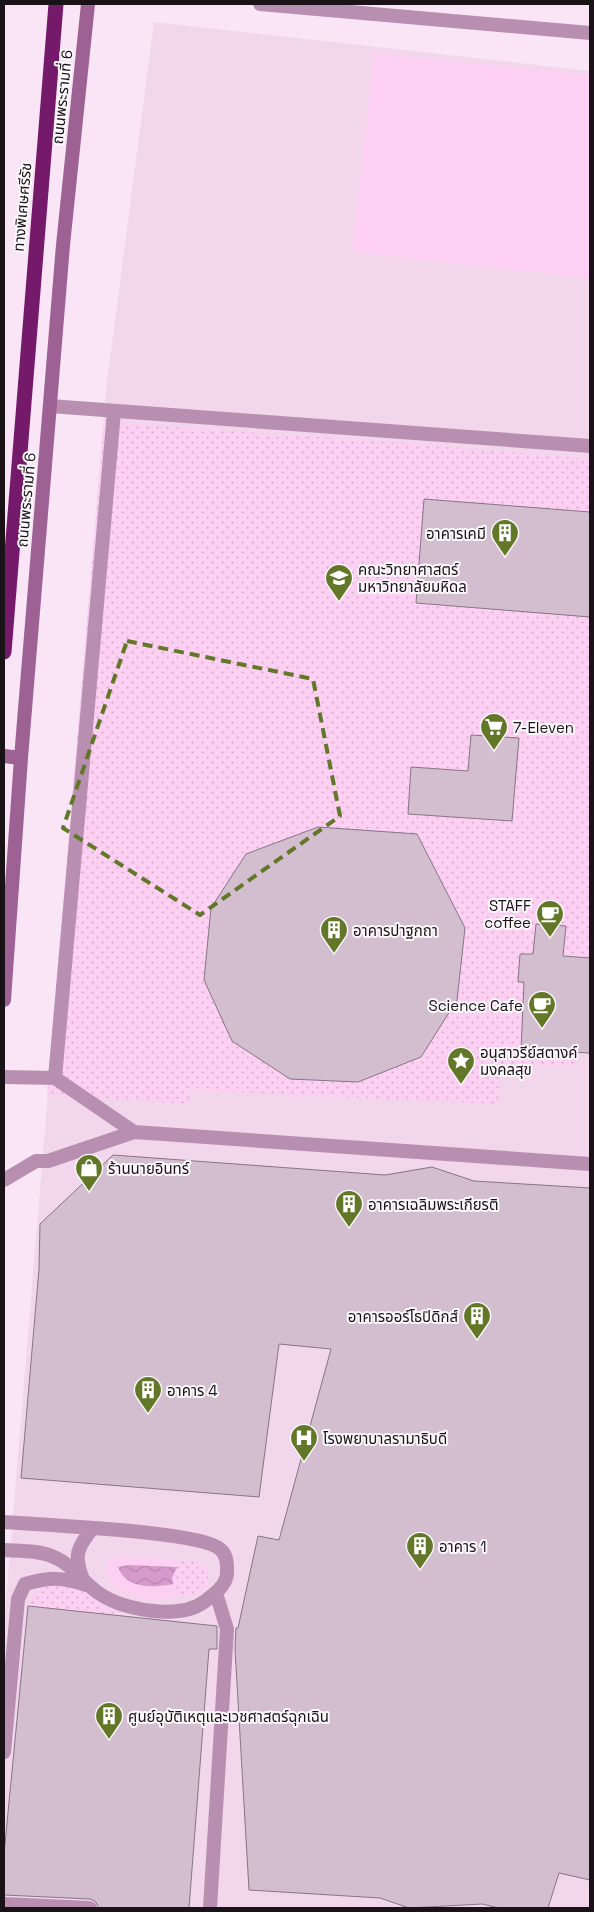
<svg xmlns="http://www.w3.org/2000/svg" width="594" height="1912" viewBox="0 0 594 1912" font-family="'Space Grotesk','Noto Sans Thai',sans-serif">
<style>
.built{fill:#f1d6ec}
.grass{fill:#fccff3;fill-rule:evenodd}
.park{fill:url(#park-dots)}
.water{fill:url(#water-waves)}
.building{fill:#d2bece;stroke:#877584}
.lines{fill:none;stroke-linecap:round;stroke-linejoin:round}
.service{stroke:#b98fb1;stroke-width:14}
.secondary{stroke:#9d6194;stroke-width:14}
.motorway{stroke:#751a6b;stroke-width:15}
.marked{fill:none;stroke:#627728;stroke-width:4;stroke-dasharray:10 6;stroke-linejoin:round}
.labels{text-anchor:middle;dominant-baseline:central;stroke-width:4;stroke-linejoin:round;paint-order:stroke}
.street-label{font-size:15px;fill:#191217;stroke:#fcf8fc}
.poi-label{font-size:15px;fill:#191217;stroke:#fcf8fc;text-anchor:start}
</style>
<defs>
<pattern id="park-dots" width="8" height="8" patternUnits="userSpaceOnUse" patternTransform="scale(1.25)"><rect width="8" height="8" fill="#fccff3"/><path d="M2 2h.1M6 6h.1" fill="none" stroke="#d7b1d0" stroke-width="1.8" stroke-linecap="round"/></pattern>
<pattern id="water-waves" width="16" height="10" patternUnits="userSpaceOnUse" patternTransform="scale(1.25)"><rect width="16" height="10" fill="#d69bcc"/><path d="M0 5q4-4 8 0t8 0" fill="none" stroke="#b784ae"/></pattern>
</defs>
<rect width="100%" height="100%" fill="#fae5f6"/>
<path class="built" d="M 154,22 L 590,71 L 590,1908 L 4,1908 L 4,1625 L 106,390 Z"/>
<path class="grass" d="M 374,53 L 590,75 L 590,278 L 352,252 Z
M 123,1556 L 196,1562 L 207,1572 L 207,1583 L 198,1594 L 149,1600 L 119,1591 L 111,1582 L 106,1568 L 111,1558 ZM 128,1565 L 176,1567 L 172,1578 Z"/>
<path class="park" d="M 104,422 L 415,444 L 590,459 L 590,958 L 576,957 L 574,1066 L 500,1064 L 498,1104 L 190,1090 L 189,1104 L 47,1094 Z
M172 1578a18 18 0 1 1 36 0a18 18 0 1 1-36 0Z
M 59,1584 L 78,1590 L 118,1615 L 28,1606 C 35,1590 43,1587 59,1584 Z"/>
<path class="water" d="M 128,1565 L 177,1567 L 172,1578 L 173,1584 C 153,1588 126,1589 118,1567 Z"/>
<path class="building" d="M 424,499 L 590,512 L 590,617 L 416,603 Z
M 471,735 L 519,738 L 512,821 L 408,814 L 411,767 L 468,771 Z
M 318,827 L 417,834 L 465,928 L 457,1000 L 421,1057 L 358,1082 L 290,1079 L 232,1041 L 204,980 L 211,908 L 246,854 Z
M 536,924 L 566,926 L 563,956 L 590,958 L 590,1053 L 521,1050 L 524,982 L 518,982 L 520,954 L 533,954 Z
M 113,1155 L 385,1175 L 432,1167 L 474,1181 L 590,1188 L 590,1880 L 559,1873 L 548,1908 L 499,1908 L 482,1904 L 409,1908 L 380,1898 L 249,1890 L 235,1649 L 236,1628 L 238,1628 L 258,1536 L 279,1540 L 331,1349 L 279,1344 L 259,1497 L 21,1478 L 39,1269 L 40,1224 Z
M 28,1606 L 217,1626 L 217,1649 L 209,1649 L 189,1908 L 99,1908 L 95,1901 L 90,1899 L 4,1895 L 4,1854 Z"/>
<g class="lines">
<path class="service" d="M 260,4 L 590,33
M 50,406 L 590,446
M 4,1077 L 55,1078 L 114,412
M 55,1078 L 134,1132
M 4,1180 L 36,1161 L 48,1161 L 134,1132 L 590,1164
M 4,1522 C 40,1525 200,1531 220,1549 C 228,1556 227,1565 227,1574 C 226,1586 213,1595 204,1602 C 179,1620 124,1610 100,1594 C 84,1584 73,1565 56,1558 C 40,1550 21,1551 4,1550
M 82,1577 C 74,1555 77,1548 92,1529
M 4,1752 L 18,1599 L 25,1584 C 51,1577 61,1577 86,1585
M 4,1904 L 90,1908
M 210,1908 L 227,1629 L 216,1593"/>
<path class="secondary" d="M 4,756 L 21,758
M 4,1000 L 21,758 L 63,245 L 88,4"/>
<path class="motorway" d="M 4,652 L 56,4"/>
</g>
<path class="marked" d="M 127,641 L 313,679 L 340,816 L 200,915 L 63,828 Z"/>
<defs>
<symbol id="building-pin" viewBox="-11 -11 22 30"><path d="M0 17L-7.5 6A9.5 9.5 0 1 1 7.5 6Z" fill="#627728" stroke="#fcf8fc"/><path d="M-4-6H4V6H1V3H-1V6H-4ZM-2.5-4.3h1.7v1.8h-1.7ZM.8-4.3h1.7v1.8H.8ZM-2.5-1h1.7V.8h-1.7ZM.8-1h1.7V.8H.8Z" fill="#fff"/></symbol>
<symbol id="university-pin" viewBox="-11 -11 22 30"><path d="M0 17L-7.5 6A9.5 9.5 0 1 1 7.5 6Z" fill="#627728" stroke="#fcf8fc"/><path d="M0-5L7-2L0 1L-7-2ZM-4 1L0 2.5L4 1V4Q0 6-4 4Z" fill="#fff"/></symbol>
<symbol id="supermarket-pin" viewBox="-11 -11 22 30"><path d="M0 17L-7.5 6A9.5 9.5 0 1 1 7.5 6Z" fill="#627728" stroke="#fcf8fc"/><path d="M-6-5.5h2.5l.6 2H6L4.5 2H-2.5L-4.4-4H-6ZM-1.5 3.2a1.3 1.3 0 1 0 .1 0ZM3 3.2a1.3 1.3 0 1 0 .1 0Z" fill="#fff"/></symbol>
<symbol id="cafe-pin" viewBox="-11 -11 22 30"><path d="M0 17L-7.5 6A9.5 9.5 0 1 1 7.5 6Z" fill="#627728" stroke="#fcf8fc"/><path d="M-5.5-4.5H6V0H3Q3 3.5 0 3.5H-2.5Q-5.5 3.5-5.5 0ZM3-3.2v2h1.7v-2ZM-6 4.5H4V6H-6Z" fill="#fff"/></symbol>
<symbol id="sight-pin" viewBox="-11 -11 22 30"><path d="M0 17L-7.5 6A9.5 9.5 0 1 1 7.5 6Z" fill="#627728" stroke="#fcf8fc"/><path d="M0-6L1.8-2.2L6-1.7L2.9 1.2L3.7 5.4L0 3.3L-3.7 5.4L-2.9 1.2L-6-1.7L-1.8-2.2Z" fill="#fff"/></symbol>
<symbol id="shop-pin" viewBox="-11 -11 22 30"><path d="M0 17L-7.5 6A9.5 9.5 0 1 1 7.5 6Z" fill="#627728" stroke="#fcf8fc"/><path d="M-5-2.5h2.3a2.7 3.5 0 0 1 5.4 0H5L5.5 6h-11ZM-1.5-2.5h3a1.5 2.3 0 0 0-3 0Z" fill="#fff"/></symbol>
<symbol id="hospital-pin" viewBox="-11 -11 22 30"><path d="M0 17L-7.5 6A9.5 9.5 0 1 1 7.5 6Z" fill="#627728" stroke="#fcf8fc"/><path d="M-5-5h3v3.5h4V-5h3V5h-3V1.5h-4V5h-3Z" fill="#fff"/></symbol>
</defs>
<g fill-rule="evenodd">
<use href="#building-pin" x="489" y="517" width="32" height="43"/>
<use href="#university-pin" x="323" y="562" width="32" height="43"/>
<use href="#supermarket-pin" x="478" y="711" width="32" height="43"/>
<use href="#cafe-pin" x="534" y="898" width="32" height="43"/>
<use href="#building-pin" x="318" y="914" width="32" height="43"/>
<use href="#cafe-pin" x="526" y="989" width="32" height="43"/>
<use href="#sight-pin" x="445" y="1045" width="32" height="43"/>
<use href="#shop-pin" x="73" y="1152" width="32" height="43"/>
<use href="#building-pin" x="333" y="1188" width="32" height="43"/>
<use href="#building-pin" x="461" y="1300" width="32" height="43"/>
<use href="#building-pin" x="132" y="1374" width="32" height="43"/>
<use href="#hospital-pin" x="288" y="1422" width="32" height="43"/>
<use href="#building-pin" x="404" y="1530" width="32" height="43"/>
<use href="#building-pin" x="93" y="1700" width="32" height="43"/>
</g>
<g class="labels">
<g class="street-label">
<text transform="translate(62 97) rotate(-84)">ถนนพระรามที่ 6</text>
<text transform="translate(22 207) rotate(-85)">ทางพิเศษศรีรัช</text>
<text transform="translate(26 500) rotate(-85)">ถนนพระรามที่ 6</text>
</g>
<g class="poi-label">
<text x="486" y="533" text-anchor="end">อาคารเคมี</text>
<text x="358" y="569">คณะวิทยาศาสตร์<tspan x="358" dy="17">มหาวิทยาลัยมหิดล</tspan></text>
<text x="513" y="727">7-Eleven</text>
<text x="531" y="905" text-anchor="end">STAFF<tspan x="531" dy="17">coffee</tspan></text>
<text x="353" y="930">อาคารปาฐกถา</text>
<text x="523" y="1005" text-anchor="end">Science Cafe</text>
<text x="480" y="1052">อนุสาวรีย์สตางค์<tspan x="480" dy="17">มงคลสุข</tspan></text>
<text x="108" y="1168">ร้านนายอินทร์</text>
<text x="368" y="1204">อาคารเฉลิมพระเกียรติ</text>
<text x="458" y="1316" text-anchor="end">อาคารออร์โธปิดิกส์</text>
<text x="167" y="1390">อาคาร 4</text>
<text x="323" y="1438">โรงพยาบาลรามาธิบดี</text>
<text x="439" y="1546">อาคาร 1</text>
<text x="128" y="1716">ศูนย์อุบัติเหตุและเวชศาสตร์ฉุกเฉิน</text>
</g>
</g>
<rect width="594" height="1912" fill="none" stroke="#191217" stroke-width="10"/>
</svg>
